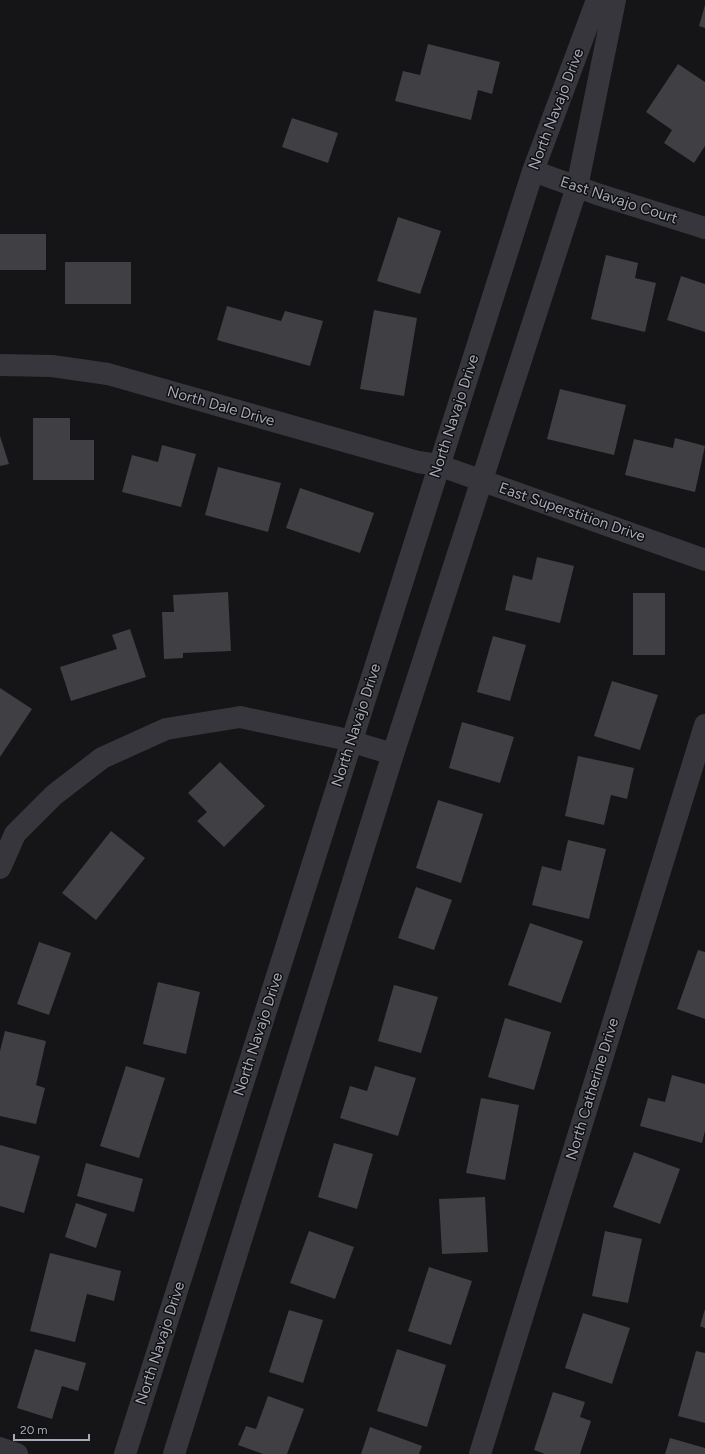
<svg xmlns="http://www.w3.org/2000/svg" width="705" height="1454" viewBox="0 0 705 1454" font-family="Figtree,sans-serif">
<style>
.building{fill:#3f3f44}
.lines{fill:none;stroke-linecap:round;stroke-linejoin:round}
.minor{stroke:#36363c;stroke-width:22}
.labels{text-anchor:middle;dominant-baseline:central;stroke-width:3;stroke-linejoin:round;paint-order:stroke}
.street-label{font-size:15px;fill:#a6a9b7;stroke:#101012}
</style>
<rect width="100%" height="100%" fill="#151517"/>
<path class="building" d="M 705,5 L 705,28 L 699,26 Z
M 428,44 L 500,62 L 492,94 L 478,90 L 471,120 L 395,101 L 403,71 L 420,75 Z
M 678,64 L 705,82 L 705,146 L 694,163 L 664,143 L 672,130 L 646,112 Z
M 292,118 L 338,133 L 328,163 L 282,147 Z
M 398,217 L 441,231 L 420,294 L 377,281 Z
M 0,234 L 46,234 L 46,270 L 0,270 Z
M 606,255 L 638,263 L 635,278 L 656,283 L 645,332 L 591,319 Z
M 65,262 L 131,262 L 131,304 L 65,304 Z
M 681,276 L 705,284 L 705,332 L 667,320 Z
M 227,306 L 281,321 L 285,311 L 323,321 L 310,366 L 217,340 Z
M 374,310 L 417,318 L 404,396 L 360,389 Z
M 560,389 L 626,405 L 614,455 L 547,439 Z
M 33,418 L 70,418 L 70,440 L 94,440 L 94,480 L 33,480 Z
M 0,436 L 9,464 L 0,466 Z
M 675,438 L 705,446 L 695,492 L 625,475 L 634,439 L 673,448 Z
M 162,445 L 196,454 L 181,507 L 122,492 L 132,455 L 158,462 Z
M 218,467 L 281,483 L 268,532 L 205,515 Z
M 300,488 L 374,513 L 360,553 L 286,528 Z
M 537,557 L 574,566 L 560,623 L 505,610 L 513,575 L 532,580 Z
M 228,592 L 231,651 L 183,653 L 183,658 L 164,659 L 162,612 L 174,612 L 173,595 Z
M 633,593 L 665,593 L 665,655 L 633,655 Z
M 130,629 L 146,677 L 71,701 L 60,667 L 117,649 L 112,635 Z
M 493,636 L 526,645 L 510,701 L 477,692 Z
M 612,681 L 658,695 L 640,750 L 594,736 Z
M 0,688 L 32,709 L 0,757 Z
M 462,722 L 514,737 L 500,783 L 449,768 Z
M 578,756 L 634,768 L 627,799 L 611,795 L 604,825 L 565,816 Z
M 220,762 L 265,806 L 224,847 L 197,821 L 207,812 L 188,793 Z
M 438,800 L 483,814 L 461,883 L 416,868 Z
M 111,831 L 145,858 L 96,920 L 62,893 Z
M 568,840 L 606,849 L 589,919 L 532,905 L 542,866 L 561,871 Z
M 416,887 L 452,900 L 434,950 L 398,938 Z
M 530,923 L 583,941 L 561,1003 L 508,985 Z
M 39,942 L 71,953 L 49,1015 L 17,1004 Z
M 698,950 L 705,952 L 705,1019 L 677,1009 Z
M 158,982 L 200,992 L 186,1054 L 143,1044 Z
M 394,985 L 438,997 L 421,1053 L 378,1041 Z
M 505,1018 L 551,1032 L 534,1090 L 488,1077 Z
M 5,1031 L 46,1041 L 36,1085 L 45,1088 L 36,1124 L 0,1116 L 0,1051 Z
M 126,1066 L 165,1078 L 139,1158 L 100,1146 Z
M 375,1066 L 416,1078 L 398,1136 L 340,1118 L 350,1086 L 367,1091 Z
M 672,1075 L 705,1084 L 705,1131 L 702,1143 L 640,1126 L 648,1098 L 665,1102 Z
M 481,1098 L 519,1105 L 505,1180 L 466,1173 Z
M 334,1143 L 373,1154 L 357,1209 L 318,1197 Z
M 0,1145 L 40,1156 L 24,1213 L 0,1206 Z
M 634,1152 L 680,1169 L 660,1224 L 613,1207 Z
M 86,1163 L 143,1179 L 134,1212 L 77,1196 Z
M 485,1197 L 488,1252 L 442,1254 L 439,1199 Z
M 76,1203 L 107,1214 L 96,1248 L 65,1237 Z
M 309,1231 L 354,1247 L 335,1299 L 290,1283 Z
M 605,1231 L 642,1239 L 628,1303 L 592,1296 Z
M 50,1253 L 121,1271 L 114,1301 L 87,1294 L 75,1342 L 30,1331 Z
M 429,1267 L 472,1281 L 451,1345 L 408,1331 Z
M 705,1309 L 705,1328 L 700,1326 Z
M 289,1310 L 323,1320 L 303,1383 L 269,1372 Z
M 583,1313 L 630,1328 L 612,1384 L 565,1368 Z
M 35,1349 L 86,1363 L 78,1391 L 62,1386 L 52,1419 L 17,1408 Z
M 397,1349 L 446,1365 L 427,1427 L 377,1411 Z
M 696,1351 L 705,1353 L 705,1423 L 678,1416 Z
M 553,1392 L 585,1402 L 580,1417 L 591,1421 L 580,1454 L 545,1454 L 534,1450 Z
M 268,1396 L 304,1409 L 287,1454 L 263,1454 L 238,1445 L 246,1426 L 256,1429 Z
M 370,1427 L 422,1446 L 419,1454 L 361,1454 Z
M 670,1438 L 705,1448 L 705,1454 L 665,1454 Z"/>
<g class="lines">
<path class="minor" d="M 533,171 L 597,194 L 705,228
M 0,365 L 52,366 L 108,374 L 418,462 L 438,465 L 705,560
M 0,868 L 15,834 L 54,795 L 102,758 L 166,729 L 240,717 L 339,738 L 393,754
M 0,1448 L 17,1454
M 125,1454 L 533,171 L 597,0
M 174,1454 L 393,754 L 577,187 L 615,0
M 480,1454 L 705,725"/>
</g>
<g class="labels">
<g class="street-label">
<text transform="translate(556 109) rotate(-69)">North Navajo Drive</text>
<text transform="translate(619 200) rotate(18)">East Navajo Court</text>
<text transform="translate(221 406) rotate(16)">North Dale Drive</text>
<text transform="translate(454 416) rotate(-72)">North Navajo Drive</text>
<text transform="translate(572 512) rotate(19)">East Superstition Drive</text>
<text transform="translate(356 725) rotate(-72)">North Navajo Drive</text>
<text transform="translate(258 1034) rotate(-72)">North Navajo Drive</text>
<text transform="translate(592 1089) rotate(-73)">North Catherine Drive</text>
<text transform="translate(160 1343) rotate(-72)">North Navajo Drive</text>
</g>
</g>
<path d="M14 1434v6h75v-6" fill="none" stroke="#a6a9b7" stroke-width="2"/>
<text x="20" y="1434" font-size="12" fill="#a6a9b7" stroke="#101012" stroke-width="3" paint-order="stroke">20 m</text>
</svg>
